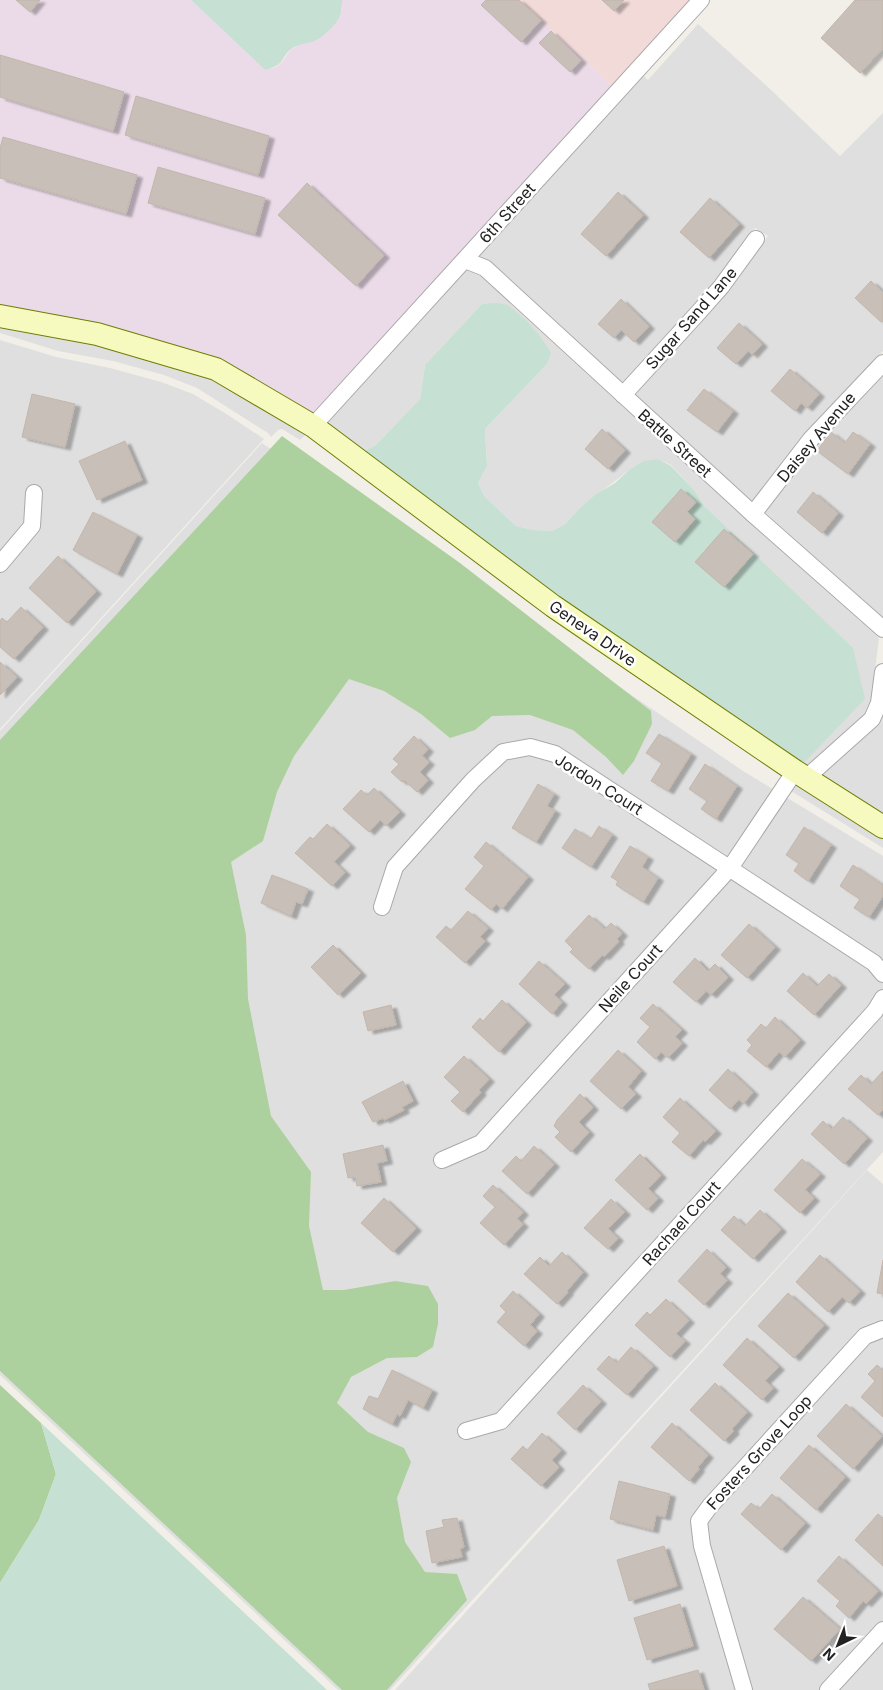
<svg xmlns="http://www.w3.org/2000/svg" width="883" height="1690" font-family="Inter,sans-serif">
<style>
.residential{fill:#e0dfdf}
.commercial{fill:#f2dad9}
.industrial{fill:#ebdbe8}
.forest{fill:#add19e}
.wetland{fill:#c6e0d4}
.building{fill:#c7bfb8;stroke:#c4b6ab;filter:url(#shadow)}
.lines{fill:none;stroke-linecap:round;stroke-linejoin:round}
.street-casing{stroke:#a9a9a9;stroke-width:18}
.secondary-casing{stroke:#707d05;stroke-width:24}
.street{stroke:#fff;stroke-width:16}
.secondary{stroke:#f7fabf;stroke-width:22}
.labels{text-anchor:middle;stroke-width:5;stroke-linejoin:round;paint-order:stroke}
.street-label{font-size:16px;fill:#222;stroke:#fff}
</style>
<defs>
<filter id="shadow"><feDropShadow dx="5.5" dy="3" stdDeviation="1" flood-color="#0004"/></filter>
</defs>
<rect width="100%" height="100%" fill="#f2efe9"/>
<g class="residential">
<path d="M 698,24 L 770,89 L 840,156 L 883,113 L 883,351 L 838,398 L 805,434 L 753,502 L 634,393 L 703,319 L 727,291 L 768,236 L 755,228 L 714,282 L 691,309 L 623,383 L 491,262 L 479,256 L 643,75 L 648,80 Z"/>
<path d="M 466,270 L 480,276 L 742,516 L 879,638 L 871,702 L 865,715 L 806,768 L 802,765 L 704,506 L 695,491 L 671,465 L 658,459 L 629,470 L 579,509 L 565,524 L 554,531 L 533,530 L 516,526 L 485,497 L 478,483 L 487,465 L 485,429 L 547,364 L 540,336 L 528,322 L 482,304 L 425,365 L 420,399 L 376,445 L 362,452 L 325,424 Z"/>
<path d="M 0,325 L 94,342 L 212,377 L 307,433 L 300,440 L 282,429 L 278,430 L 271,437 L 268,433 L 197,388 L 164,375 L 113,361 L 58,351 L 0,333 Z"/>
<path d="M 0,340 L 56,357 L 110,368 L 161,382 L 193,394 L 228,415 L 264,439 L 0,729 Z"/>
<path d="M 883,374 L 883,618 L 765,512 L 817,444 Z"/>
<path d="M 262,443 L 743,771 L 883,856 L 883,1152 L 390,1690 L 338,1690 L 0,1375 L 0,731 Z"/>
<path d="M 883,713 L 883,817 L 820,777 L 865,737 L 879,722 Z"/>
<path d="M 796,782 L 883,837 L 883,848 L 791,791 Z"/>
<path d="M 867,1170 L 883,1184 L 883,1690 L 395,1690 Z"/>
</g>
<path class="commercial" d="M 519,0 L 690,0 L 612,86 Z"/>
<path class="industrial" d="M 0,0 L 191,0 L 265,70 L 276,67 L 282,62 L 290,50 L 303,43 L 318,40 L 342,10 L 342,0 L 519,0 L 612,86 L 312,415 L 220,361 L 0,308 Z"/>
<g class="forest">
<path d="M 282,436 L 460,563 L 651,711 L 652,724 L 634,761 L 623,775 L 606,757 L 573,730 L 530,715 L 492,716 L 475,730 L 450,738 L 421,714 L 384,691 L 349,679 L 294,756 L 277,792 L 263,841 L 231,862 L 246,935 L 248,999 L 271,1116 L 311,1172 L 309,1226 L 323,1290 L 344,1290 L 395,1281 L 428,1286 L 438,1304 L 438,1324 L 433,1347 L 417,1357 L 387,1358 L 351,1377 L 337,1403 L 368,1432 L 404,1448 L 411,1462 L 397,1498 L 405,1542 L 425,1572 L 457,1574 L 467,1600 L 387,1690 L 342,1690 L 0,1371 L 0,740 Z"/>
<path d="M 0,1385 L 41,1423 L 56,1474 L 39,1520 L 0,1583 Z"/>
</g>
<g class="wetland">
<path d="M 191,0 L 342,0 C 342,17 338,22 326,33 C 323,35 320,39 317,40 C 308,44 300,43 291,49 C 279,59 287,64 265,70 Z"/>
<path d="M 497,303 L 508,305 L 528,322 L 540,336 L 551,353 L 547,364 L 485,429 L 487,466 L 478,483 L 485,497 L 516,526 L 533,530 L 553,531 L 565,524 L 579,509 L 595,495 L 615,483 L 629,470 L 644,461 L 658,459 L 671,466 L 695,491 L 704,506 L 853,648 L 865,699 L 802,765 L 558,599 L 362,452 L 376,445 L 420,399 L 425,365 L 482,304 Z"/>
<path d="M 41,1423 L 327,1690 L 0,1690 L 0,1583 L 39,1520 L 56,1474 Z"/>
</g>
<g class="building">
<path d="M 16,0 L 40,0 L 30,12 Z"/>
<path d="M 486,0 L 519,0 L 541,20 L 521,42 L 481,5 Z"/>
<path d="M 602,0 L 624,0 L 614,11 Z"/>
<path d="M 855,0 L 883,0 L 883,48 L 860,73 L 821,38 Z"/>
<path d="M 551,31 L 581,60 L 570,72 L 539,43 Z"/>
<path d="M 0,55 L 124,92 L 113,131 L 0,97 Z"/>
<path d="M 136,96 L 269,136 L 258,175 L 125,135 Z"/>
<path d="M 3,137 L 137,175 L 126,214 L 0,178 L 0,148 Z"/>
<path d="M 158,167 L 265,198 L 255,234 L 148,203 Z"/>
<path d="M 307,183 L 384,255 L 356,286 L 278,215 Z"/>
<path d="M 618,192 L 643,215 L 606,256 L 581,234 Z"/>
<path d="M 710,198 L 739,224 L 709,258 L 680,232 Z"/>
<path d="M 871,281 L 883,292 L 883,321 L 881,322 L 855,298 Z"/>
<path d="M 621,299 L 649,326 L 634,342 L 621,330 L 614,338 L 598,324 Z"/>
<path d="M 739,323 L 762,344 L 752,355 L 748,351 L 736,364 L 717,348 Z"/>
<path d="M 790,369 L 819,394 L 807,408 L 801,403 L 795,411 L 771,391 Z"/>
<path d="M 704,389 L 733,411 L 717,432 L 687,410 Z"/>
<path d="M 32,394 L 75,404 L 65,447 L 22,437 Z"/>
<path d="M 602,429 L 625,450 L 608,469 L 585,449 Z"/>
<path d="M 831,432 L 845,443 L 853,432 L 870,444 L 848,474 L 817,451 Z"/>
<path d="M 125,441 L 142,480 L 97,500 L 79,461 Z"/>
<path d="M 681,489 L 696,502 L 687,512 L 695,519 L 675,542 L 652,522 Z"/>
<path d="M 813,492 L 838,513 L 822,533 L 797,512 Z"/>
<path d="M 93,512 L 137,535 L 117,574 L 73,550 Z"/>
<path d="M 724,529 L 753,554 L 724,587 L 695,562 Z"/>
<path d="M 58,556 L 96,591 L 67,623 L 29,588 Z"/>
<path d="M 21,607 L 43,627 L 14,659 L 0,647 L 0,621 L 2,618 L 7,622 Z"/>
<path d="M 0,662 L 17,677 L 0,695 Z"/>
<path d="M 659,734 L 691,754 L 668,791 L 651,781 L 662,763 L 646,753 Z"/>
<path d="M 414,736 L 428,749 L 422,756 L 429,762 L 420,772 L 428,780 L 417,792 L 404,780 L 402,782 L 391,772 L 399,764 L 393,759 Z"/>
<path d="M 705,764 L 737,786 L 716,819 L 701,809 L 707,801 L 689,789 Z"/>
<path d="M 538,784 L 554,794 L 547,806 L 555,811 L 536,842 L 512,828 Z"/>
<path d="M 374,788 L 400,812 L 386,826 L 380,820 L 369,832 L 343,809 L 361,790 L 367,795 Z"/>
<path d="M 327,824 L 350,845 L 334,862 L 345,872 L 332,886 L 295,853 L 310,837 L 313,839 Z"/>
<path d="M 599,826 L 612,835 L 591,867 L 562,848 L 575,829 L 591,839 Z"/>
<path d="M 804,827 L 831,845 L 808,881 L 794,871 L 799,863 L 786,855 Z"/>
<path d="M 486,842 L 528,877 L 502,909 L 496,904 L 491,910 L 465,889 L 484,866 L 474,857 Z"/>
<path d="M 630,846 L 648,857 L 642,867 L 658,878 L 643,902 L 616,885 L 618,881 L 611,877 Z"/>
<path d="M 853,865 L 883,885 L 883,896 L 869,917 L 854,908 L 860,899 L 840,886 Z"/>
<path d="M 272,875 L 308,889 L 302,904 L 296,902 L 291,916 L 261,903 Z"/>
<path d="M 468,911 L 488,928 L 480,937 L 485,941 L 465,963 L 436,937 L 446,926 L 451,930 Z"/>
<path d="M 589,915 L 605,929 L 611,923 L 622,933 L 617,939 L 619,941 L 604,957 L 602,955 L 589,969 L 570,952 L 573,949 L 565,941 Z"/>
<path d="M 749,924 L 775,947 L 747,978 L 721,955 Z"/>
<path d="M 333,945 L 361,973 L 338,995 L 311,967 Z"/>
<path d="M 695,958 L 708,971 L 715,964 L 728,977 L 711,995 L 706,991 L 696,1002 L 673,982 Z"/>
<path d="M 539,961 L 565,984 L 554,995 L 562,1002 L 552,1014 L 519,984 Z"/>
<path d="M 803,973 L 817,986 L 829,974 L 841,985 L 814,1015 L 787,991 Z"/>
<path d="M 502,1000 L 526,1022 L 499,1052 L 472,1027 L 480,1018 L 483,1021 Z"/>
<path d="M 653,1004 L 682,1030 L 675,1037 L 682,1043 L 668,1058 L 661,1052 L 655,1059 L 637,1042 L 650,1027 L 640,1018 Z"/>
<path d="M 391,1005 L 396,1025 L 368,1031 L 363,1012 Z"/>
<path d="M 775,1017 L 800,1040 L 785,1057 L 779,1052 L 766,1067 L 747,1051 L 752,1045 L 747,1040 L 761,1024 L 766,1028 Z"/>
<path d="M 618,1050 L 641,1071 L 628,1087 L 636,1094 L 621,1109 L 590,1081 Z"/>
<path d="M 464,1056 L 489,1079 L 479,1090 L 481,1092 L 463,1112 L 451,1101 L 460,1092 L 444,1077 Z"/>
<path d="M 728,1069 L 753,1092 L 743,1104 L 739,1099 L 730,1109 L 709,1090 Z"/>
<path d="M 883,1071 L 883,1110 L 878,1115 L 848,1089 L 861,1075 L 871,1084 Z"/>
<path d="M 403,1081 L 413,1101 L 402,1107 L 404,1110 L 384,1120 L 383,1118 L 373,1122 L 362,1102 Z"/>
<path d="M 580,1094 L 593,1107 L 579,1122 L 589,1132 L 571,1152 L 555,1137 L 560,1132 L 554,1126 L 557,1120 Z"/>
<path d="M 680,1098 L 716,1131 L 705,1142 L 703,1140 L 689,1156 L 672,1142 L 680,1133 L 663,1117 Z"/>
<path d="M 843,1117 L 867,1138 L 844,1164 L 811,1134 L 823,1121 L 832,1129 Z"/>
<path d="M 383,1145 L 387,1161 L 377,1163 L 381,1182 L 357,1186 L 355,1177 L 348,1178 L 343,1154 Z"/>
<path d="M 534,1146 L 554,1164 L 527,1194 L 502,1171 L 516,1156 L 521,1161 Z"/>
<path d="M 640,1154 L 661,1175 L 648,1189 L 658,1198 L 647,1210 L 615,1180 Z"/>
<path d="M 802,1159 L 820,1174 L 805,1190 L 814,1198 L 800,1213 L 774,1190 Z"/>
<path d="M 493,1185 L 523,1212 L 517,1219 L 523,1224 L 504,1245 L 480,1223 L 495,1207 L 483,1196 Z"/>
<path d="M 384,1198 L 416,1228 L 393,1252 L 361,1223 Z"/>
<path d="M 611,1199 L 625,1212 L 608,1229 L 618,1238 L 608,1249 L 584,1228 Z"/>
<path d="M 760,1210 L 781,1229 L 753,1259 L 721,1230 L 734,1216 L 745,1226 Z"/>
<path d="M 707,1249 L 726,1267 L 720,1274 L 727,1280 L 704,1305 L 678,1281 Z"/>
<path d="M 562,1252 L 583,1272 L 567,1291 L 568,1292 L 557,1304 L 524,1274 L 540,1257 L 549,1266 Z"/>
<path d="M 820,1255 L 860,1291 L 849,1303 L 842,1297 L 828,1312 L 796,1282 Z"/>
<path d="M 883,1260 L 883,1294 L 877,1293 Z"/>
<path d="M 513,1291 L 539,1314 L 530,1325 L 537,1331 L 524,1346 L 497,1322 L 506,1312 L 500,1306 Z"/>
<path d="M 788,1293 L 824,1325 L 794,1358 L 758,1326 Z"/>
<path d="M 666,1299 L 689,1320 L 676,1334 L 685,1341 L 670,1357 L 635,1325 L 647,1312 L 650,1315 Z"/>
<path d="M 747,1338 L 779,1367 L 765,1381 L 773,1388 L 762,1400 L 723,1365 Z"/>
<path d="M 631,1347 L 653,1366 L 627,1395 L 597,1369 L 609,1356 L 617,1363 Z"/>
<path d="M 877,1365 L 883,1370 L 883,1417 L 861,1397 L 875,1381 L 868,1374 Z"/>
<path d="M 392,1370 L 432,1390 L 423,1408 L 408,1400 L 400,1416 L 397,1414 L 392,1424 L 363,1409 L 369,1396 L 378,1399 Z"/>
<path d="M 715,1383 L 747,1412 L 732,1429 L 734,1431 L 724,1441 L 690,1410 Z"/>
<path d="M 583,1385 L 601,1401 L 575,1430 L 557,1413 Z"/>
<path d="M 846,1404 L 882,1436 L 853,1469 L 817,1436 Z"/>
<path d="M 672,1423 L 708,1455 L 698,1467 L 699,1469 L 689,1481 L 651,1447 Z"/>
<path d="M 542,1433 L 561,1450 L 552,1460 L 559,1467 L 541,1486 L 511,1459 L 523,1446 L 527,1450 Z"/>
<path d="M 809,1445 L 845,1477 L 816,1510 L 780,1478 Z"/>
<path d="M 619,1481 L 670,1494 L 665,1517 L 656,1515 L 653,1530 L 610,1519 Z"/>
<path d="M 772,1494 L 805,1523 L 781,1550 L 741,1514 L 751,1503 L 759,1509 Z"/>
<path d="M 878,1514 L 883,1518 L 883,1566 L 855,1540 Z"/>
<path d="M 457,1518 L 464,1547 L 460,1549 L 462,1557 L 432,1563 L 426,1531 L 444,1527 L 442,1520 Z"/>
<path d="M 664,1546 L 677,1586 L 629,1601 L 617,1560 Z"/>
<path d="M 839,1556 L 878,1591 L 866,1604 L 863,1601 L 849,1618 L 836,1606 L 840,1601 L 817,1581 Z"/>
<path d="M 803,1597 L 840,1629 L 811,1661 L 774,1629 Z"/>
<path d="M 680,1604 L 693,1646 L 647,1660 L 634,1618 Z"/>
<path d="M 698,1670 L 704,1690 L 650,1690 L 648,1684 Z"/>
</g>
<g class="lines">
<defs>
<g id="street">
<path d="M 465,260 L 485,268 L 753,514 L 883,629"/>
<path d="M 623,395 L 697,314 L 721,287 L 756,239"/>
<path d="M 313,426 L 701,0"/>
<path d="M 753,514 L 811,439 L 883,363"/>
<path d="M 0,564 L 32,526 L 34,493"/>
<path d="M 806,778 L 872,719 L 879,703 L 883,672"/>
<path d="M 382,907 L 395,867 L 473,780 L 503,752 L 530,747 L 555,754 L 874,963 L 883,974"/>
<path d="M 442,1160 L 481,1143 L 730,868 L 795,771"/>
<path d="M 466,1431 L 501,1421 L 875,1011 L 883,998"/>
<path d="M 744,1690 L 702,1546 L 699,1521 L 710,1506 L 865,1336 L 883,1329"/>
<path d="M 828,1690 L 883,1630"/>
</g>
<path id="secondary" d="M 0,316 L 97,334 L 216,369 L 313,426 L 553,606 L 795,771 L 883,827"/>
</defs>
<use href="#street" class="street-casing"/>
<use href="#secondary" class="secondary-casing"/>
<use href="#street" class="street"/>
<use href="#secondary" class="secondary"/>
</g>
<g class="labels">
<g class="street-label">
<text transform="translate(507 213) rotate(-48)" y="6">6th Street</text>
<text transform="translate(691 318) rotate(-49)" y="6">Sugar Sand Lane</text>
<text transform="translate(816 437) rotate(-50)" y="6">Daisey Avenue</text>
<text transform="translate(675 443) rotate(42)" y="6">Battle Street</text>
<text transform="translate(593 633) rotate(35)" y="6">Geneva Drive</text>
<text transform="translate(599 784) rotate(32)" y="6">Jordon Court</text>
<text transform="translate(630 978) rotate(-48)" y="6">Neile Court</text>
<text transform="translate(681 1223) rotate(-48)" y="6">Rachael Court</text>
<text transform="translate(759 1452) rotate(-48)" y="6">Fosters Grove Loop</text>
</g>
</g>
<g transform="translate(838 1645) rotate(223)" stroke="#ffffff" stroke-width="4" paint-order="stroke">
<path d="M0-4L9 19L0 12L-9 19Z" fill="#222222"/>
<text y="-8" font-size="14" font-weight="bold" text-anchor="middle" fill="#222222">N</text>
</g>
</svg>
